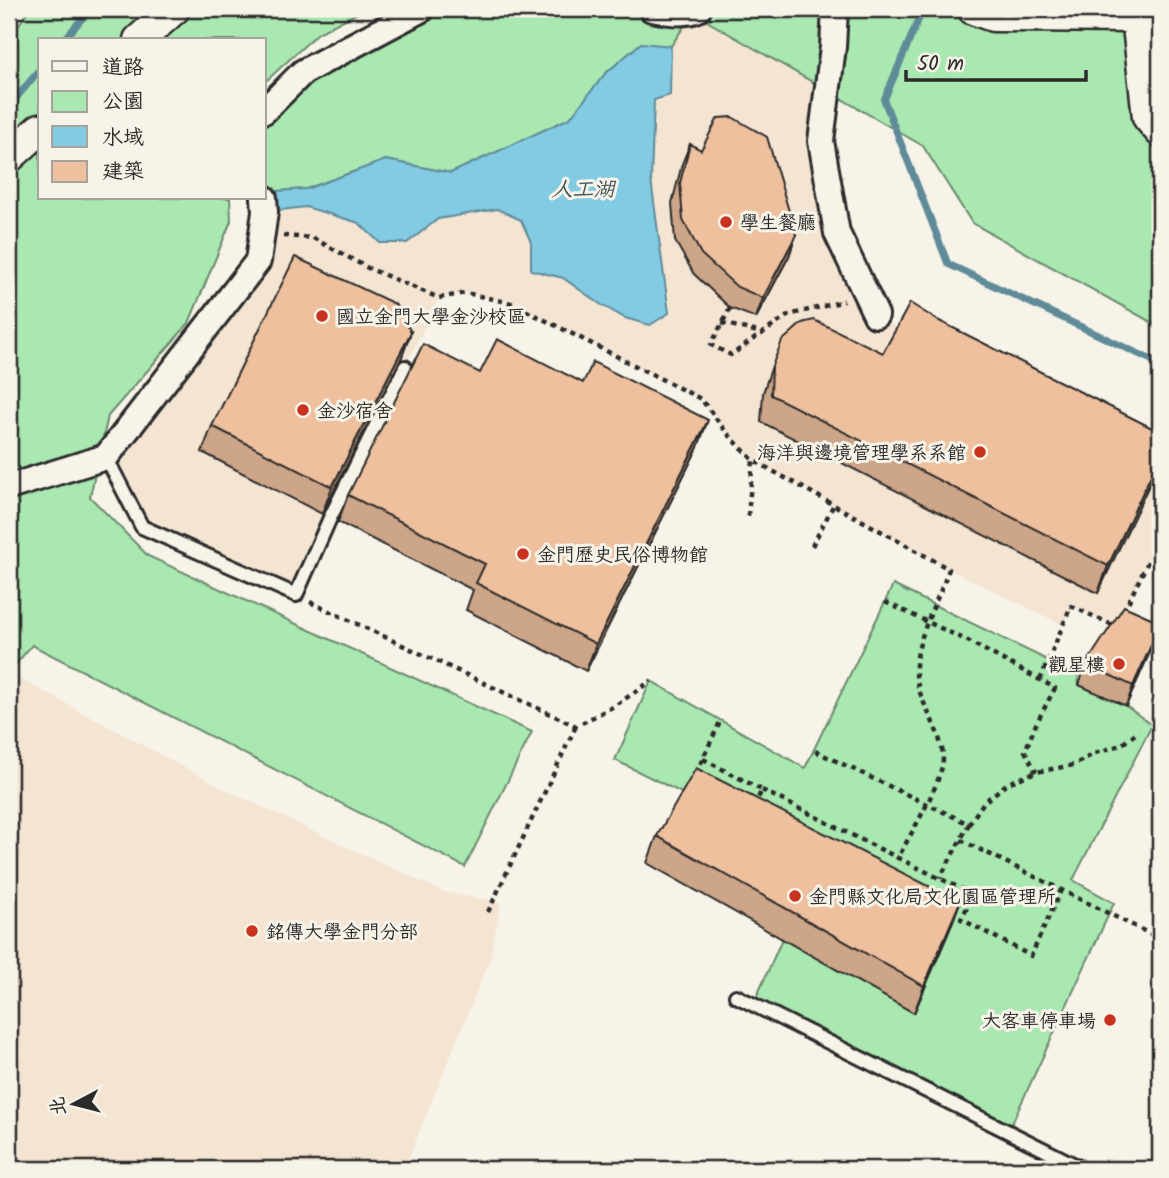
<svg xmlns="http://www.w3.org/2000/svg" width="1169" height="1178" font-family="Kalam,'LXGW WenKai TC',sans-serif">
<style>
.built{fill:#f4e4d2}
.green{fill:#a9e8b0;stroke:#6a8a6e;stroke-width:2}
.water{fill:#82cbe3;stroke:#5f8b99;stroke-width:2}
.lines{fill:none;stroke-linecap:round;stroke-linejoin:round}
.stream{stroke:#5f8b99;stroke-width:7}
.service-casing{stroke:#2b2b2b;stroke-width:18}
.minor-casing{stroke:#2b2b2b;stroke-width:30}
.tertiary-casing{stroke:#2b2b2b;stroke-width:35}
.path{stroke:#2b2b2b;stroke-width:4.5;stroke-dasharray:5 5;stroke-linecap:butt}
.service{stroke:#f7f3e8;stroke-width:12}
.minor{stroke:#f7f3e8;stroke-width:24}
.tertiary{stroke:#f7f3e8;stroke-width:30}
.wall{fill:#cda588;stroke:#2b2b2b;stroke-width:2}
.shaded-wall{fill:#a7866f;stroke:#2b2b2b;stroke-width:2}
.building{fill:#eec09e;stroke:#2b2b2b;stroke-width:2}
.poi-dot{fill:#c8321e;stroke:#f7f3e8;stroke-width:2.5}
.labels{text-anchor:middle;stroke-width:6;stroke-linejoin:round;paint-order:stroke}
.poi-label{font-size:19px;fill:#2b2b2b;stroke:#f7f3e8;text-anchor:start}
.water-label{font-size:21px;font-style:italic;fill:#415359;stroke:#f7f3e8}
</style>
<rect width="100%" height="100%" fill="#f7f3e8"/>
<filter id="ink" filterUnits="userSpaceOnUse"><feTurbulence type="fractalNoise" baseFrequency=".0143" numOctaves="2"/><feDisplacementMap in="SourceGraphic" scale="14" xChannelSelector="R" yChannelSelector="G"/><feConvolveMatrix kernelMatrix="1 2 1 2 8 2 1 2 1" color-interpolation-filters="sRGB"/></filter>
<g filter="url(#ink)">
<g class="built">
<path d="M 835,9 L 821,141 L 876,315 L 928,347 L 1160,464 L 1160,537 L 1116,627 L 1072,606 L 1063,625 L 949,569 L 753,460 L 727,433 L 701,399 L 511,303 L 466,293 L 439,298 L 330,518 L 296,595 L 142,527 L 106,457 L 258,261 L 265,212 L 306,207 L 359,223 L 380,243 L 407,243 L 438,219 L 497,209 L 521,219 L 531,242 L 531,270 L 563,278 L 600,304 L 625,318 L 650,325 L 669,313 L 651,180 L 654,100 L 670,95 L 671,46 L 694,12 Z"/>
<path d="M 9,676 L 20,679 L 230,792 L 443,892 L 501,902 L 490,959 L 404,1169 L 9,1169 Z"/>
</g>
<g class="green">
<path d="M 29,9 L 365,9 L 318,33 L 264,83 L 264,40 L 40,40 L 40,198 L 230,198 L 231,221 L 189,323 L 108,416 L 90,497 L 148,556 L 532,732 L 465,867 L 32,645 L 9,672 L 9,40 Z"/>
<path d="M 422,9 L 1160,9 L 1160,327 L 972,223 L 923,146 L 693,13 L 671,46 L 640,44 L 605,74 L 570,118 L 451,173 L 386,160 L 306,189 L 264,192 L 264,111 Z"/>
<path d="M 893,585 L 1078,675 L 1079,685 L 1126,706 L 1152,725 L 1073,880 L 1114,903 L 1008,1132 L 753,1005 L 782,939 L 914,1013 L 686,795 L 615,760 L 651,681 L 805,768 Z"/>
</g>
<path class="water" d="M 641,43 L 671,46 L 670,95 L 654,100 L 651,180 L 669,313 L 650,325 L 625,318 L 600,304 L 563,278 L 531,270 L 531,242 L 521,220 L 497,209 L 438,219 L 407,243 L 380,243 L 359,223 L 306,207 L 265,212 L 264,192 L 306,189 L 386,160 L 451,173 L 570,118 L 605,74 Z"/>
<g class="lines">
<g class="stream">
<path d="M 923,9 L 884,100 L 948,264 L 1160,364"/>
<path d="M 1148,9 L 1160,19"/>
<path d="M 64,40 L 90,9"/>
<path d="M 9,107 L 40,69"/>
</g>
<defs>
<g id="service">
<path d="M 106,457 L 142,527 L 296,595 L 330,518 L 405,367"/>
<path d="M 736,996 L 1083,1169"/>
</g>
<g id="minor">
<path d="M 652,9 C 666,12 686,15 698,9"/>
<path d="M 835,9 L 833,47 L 821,141 L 837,233 L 876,315"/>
<path d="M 264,111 L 303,72 L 422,9"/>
<path d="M 9,487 L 106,457 L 258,261 L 265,212 L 264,198"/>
</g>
<g id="tertiary">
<path d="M 973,9 L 993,16 L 1137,17"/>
<path d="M 1132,9 L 1137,17 L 1148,117 L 1160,131"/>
<path d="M 139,40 L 174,9"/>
<path d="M 9,157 L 40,129"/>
</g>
</defs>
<use href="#service" class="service-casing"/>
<use href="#minor" class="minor-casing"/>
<use href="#tertiary" class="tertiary-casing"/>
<g class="path">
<path d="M 283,236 L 313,238 L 368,268 L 439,298 L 466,293 L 511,303 L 701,399 L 727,433 L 753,460 L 949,569 C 938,601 919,631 916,665 C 914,691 930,712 938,735 C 940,741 943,750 943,756 C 944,781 910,834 898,858 L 974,895 L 961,919 L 1031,956 L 1061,890"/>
<path d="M 730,308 L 711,345 L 731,355 L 789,315 L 844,301"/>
<path d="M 722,323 L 762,333"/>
<path d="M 748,516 L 753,460"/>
<path d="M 812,546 L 833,506"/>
<path d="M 310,602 L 576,726 L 616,705 L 651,681"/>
<path d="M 885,602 L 966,640 L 1055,688 L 1036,724 L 1025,751 L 1036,772"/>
<path d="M 1124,611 L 1160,537"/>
<path d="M 1040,680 L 1071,606 L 1115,626"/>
<path d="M 815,751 L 969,824 L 940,878"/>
<path d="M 703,759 L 762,790 L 755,804"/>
<path d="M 696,773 L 721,720"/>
<path d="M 762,790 L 898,858"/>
<path d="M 969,824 L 984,802 L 1008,783 L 1036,772 L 1074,765 L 1095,753 L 1121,745 L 1139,731"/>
<path d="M 961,840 L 1160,939"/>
<path d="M 488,912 L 576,726"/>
</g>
<use href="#service" class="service"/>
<use href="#minor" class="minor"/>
<use href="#tertiary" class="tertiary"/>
</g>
<g class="wall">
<path d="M 690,144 L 796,235 L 789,256 L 756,318 L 730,308 L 694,274 L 675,241 L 672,203 L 682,164 Z"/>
<path d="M 937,320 L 1160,432 L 1098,593 L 761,422 L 763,393 L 772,366 L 883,353 Z"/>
<path d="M 411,332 L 401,359 L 322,514 L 202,452 L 212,426 Z"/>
<path d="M 480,373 L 698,447 L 586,671 L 466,610 L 473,590 L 338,522 L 348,495 Z"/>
<path d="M 1160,626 L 1154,643 L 1126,706 L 1079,685 L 1086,664 Z"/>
<path d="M 657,836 L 960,902 L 950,929 L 914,1013 L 647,863 Z"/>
</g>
<g class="shaded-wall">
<path d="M 796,235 L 789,256 L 756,318 L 763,298 Z"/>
<path d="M 411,332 L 401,359 L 322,514 L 332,487 Z"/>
<path d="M 708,420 L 698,447 L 586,671 L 596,644 Z"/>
<path d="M 1160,456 L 1160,462 L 1098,593 L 1108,566 Z"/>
<path d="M 1160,625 L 1154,643 L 1126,706 L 1133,686 Z"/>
<path d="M 960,902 L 950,929 L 914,1013 L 924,986 Z"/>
</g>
<g class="building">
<path d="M 732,117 L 767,137 L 796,235 L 763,298 L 737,287 L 701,254 L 683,220 L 680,183 L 690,144 L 701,150 L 718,118 Z"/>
<path d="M 295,257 L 395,304 L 411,332 L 332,487 L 212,426 Z"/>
<path d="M 910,303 L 937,320 L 1160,432 L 1160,456 L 1108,566 L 771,395 L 772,366 L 782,341 L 802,323 L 814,320 L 883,353 Z"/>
<path d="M 497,339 L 583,383 L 593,362 L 708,420 L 596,644 L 476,583 L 485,564 L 348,495 L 423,344 L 480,373 Z"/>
<path d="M 1124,606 L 1160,622 L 1160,625 L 1133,686 L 1086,664 Z"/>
<path d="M 696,768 L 960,902 L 924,986 L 657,836 Z"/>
</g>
</g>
<g class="poi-dot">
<circle cx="726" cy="222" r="7"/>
<circle cx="322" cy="316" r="7"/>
<circle cx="303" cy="410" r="7"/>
<circle cx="980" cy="452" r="7"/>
<circle cx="523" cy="554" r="7"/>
<circle cx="1119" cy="664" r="7"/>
<circle cx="795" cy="896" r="7"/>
<circle cx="252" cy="931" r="7"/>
<circle cx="1110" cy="1020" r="7"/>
</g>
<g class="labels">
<g class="poi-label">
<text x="740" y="229">學生餐廳</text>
<text x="336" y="323">國立金門大學金沙校區</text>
<text x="317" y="417">金沙宿舍</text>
<text x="966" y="459" text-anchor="end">海洋與邊境管理學系系館</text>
<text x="537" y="561">金門歷史民俗博物館</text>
<text x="1105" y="671" text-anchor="end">觀星樓</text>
<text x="809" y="903">金門縣文化局文化園區管理所</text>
<text x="266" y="938">銘傳大學金門分部</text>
<text x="1096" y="1027" text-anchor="end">大客車停車場</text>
</g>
<g class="water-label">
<text x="583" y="196">人工湖</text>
</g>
</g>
<rect width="1169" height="1178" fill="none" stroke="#f7f3e8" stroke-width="35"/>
<rect x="18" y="18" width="1134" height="1143" fill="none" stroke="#2b2b2b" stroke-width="2.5" filter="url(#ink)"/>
<rect x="38" y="38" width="228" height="161" fill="#f7f3e8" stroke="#a5a39c" stroke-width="2"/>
<rect x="52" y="61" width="35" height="10" fill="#f7f3e8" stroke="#a5a39c" stroke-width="2"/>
<text x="102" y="74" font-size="21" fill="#2b2b2b">道路</text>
<rect x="52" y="91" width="35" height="21" fill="#a9e8b0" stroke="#a5a39c" stroke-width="2"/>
<text x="102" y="108" font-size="21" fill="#2b2b2b">公園</text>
<rect x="52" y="126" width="35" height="21" fill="#82cbe3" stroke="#a5a39c" stroke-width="2"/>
<text x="102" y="144" font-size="21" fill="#2b2b2b">水域</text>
<rect x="52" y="161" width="35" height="21" fill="#eec09e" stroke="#a5a39c" stroke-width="2"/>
<text x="102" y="178" font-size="21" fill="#2b2b2b">建築</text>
<g transform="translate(74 1104) rotate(263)" stroke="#f7f3e8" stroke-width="5" paint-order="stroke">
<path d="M0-5L12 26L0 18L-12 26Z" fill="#2b2b2b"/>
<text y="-10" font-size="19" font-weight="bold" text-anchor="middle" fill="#2b2b2b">北</text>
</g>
<path d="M906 70v10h180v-10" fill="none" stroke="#2b2b2b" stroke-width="3.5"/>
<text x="917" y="70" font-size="21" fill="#2b2b2b" stroke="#f7f3e8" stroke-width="5" paint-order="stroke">50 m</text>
</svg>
